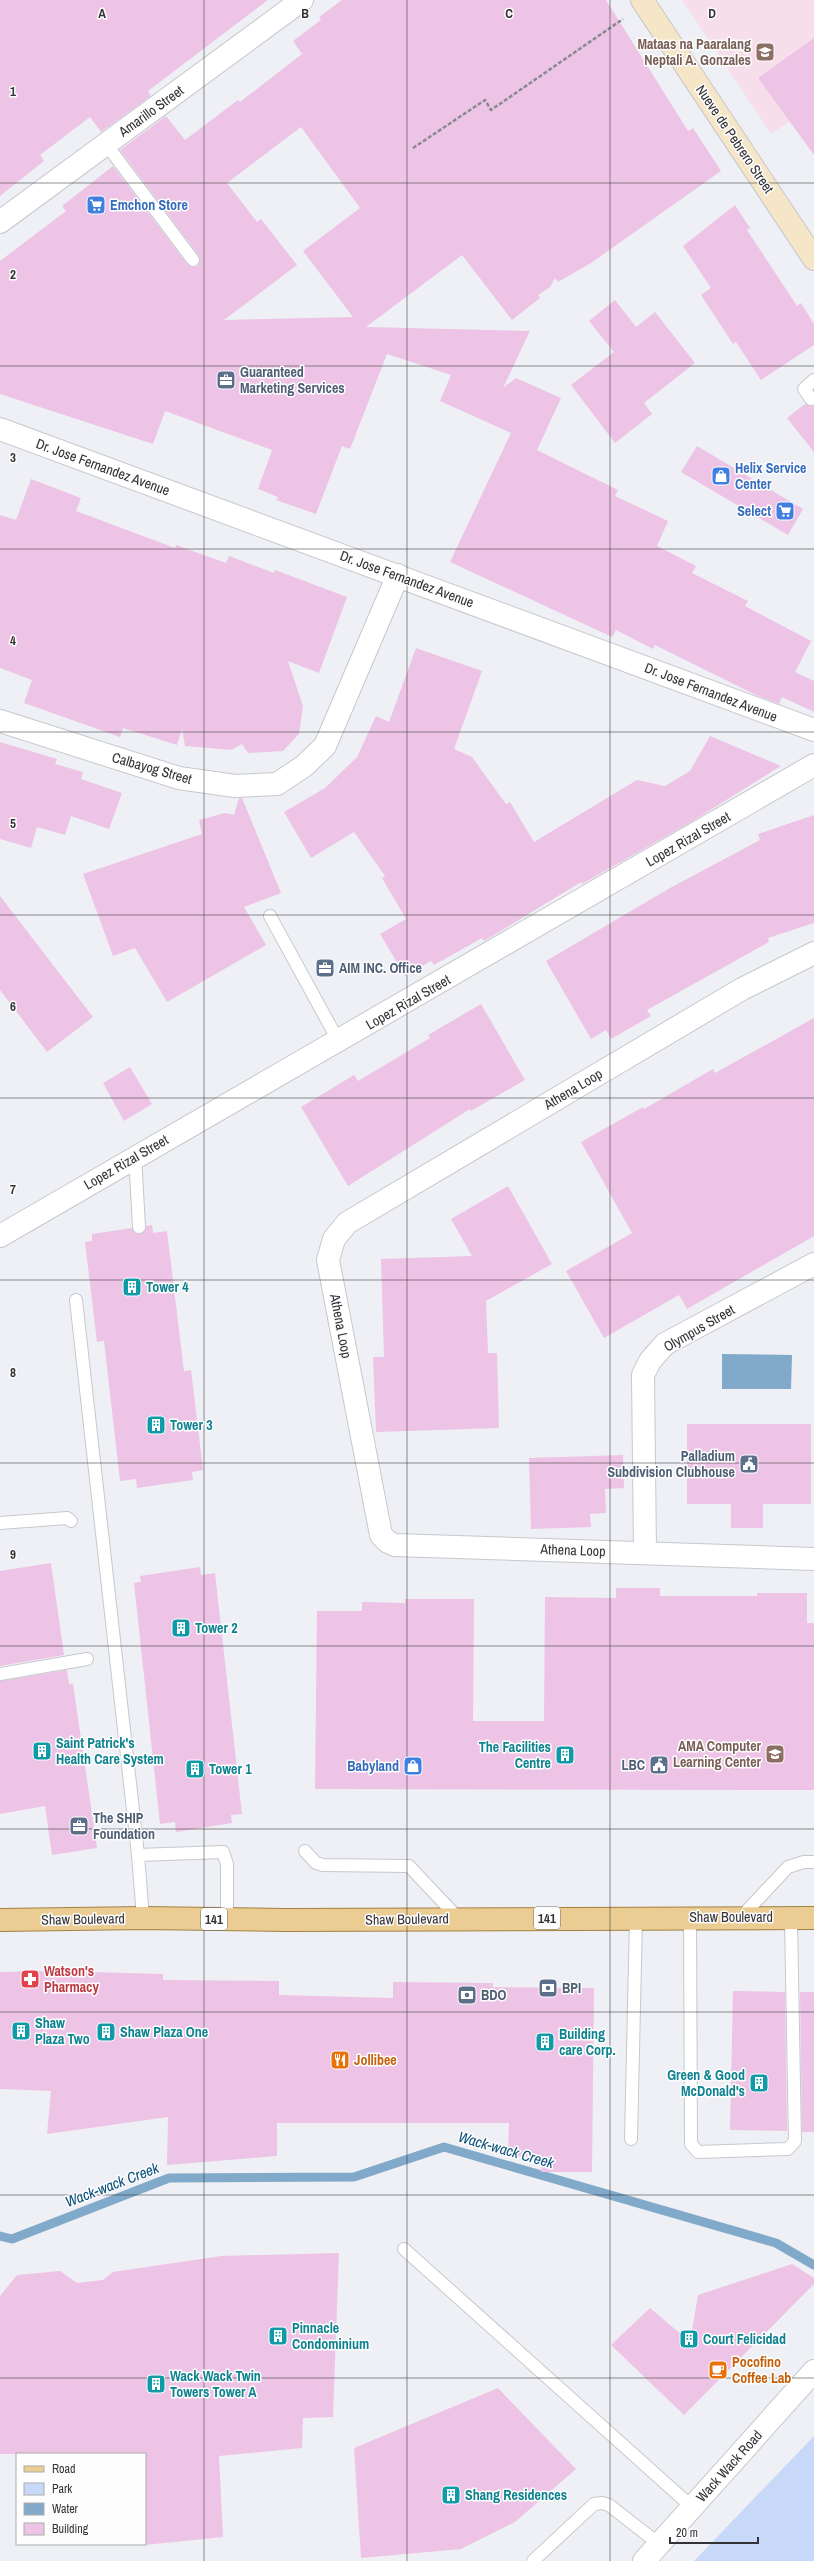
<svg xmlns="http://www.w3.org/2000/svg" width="814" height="2561" font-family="'Archivo Narrow',sans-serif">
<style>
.education{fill:#f6dfeb}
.green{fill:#c8d8f9}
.water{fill:#81a9c9}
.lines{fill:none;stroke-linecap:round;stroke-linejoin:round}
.stream{stroke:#81a9c9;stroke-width:9}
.building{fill:#edc4e5;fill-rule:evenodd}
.service-casing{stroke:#c6c8cc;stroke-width:14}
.minor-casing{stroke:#c6c8cc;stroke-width:24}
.tertiary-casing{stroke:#c6c8cc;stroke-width:24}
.secondary-casing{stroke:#c6c8cc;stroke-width:24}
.primary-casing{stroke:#a28042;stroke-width:24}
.path{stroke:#898a8e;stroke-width:2.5;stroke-dasharray:4 2;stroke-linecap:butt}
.service{stroke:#fff;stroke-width:12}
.minor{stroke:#fff;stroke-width:22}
.tertiary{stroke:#fff;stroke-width:22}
.secondary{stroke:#f5e6c8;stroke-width:22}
.primary{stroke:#ebcc92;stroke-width:22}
.grid{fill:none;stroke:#333335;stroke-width:1;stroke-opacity:0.55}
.labels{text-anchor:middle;stroke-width:3;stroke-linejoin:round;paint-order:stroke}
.shield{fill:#fdfdfe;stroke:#707071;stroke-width:1}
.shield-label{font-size:13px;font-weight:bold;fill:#333335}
.education-label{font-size:14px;font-weight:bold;fill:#785e54;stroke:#fdfdfe;text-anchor:end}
.street-label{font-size:14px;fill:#333335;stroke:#fdfdfe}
.shop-label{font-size:14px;font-weight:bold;fill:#366cbe;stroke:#fdfdfe;text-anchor:start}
.service-label{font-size:14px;font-weight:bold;fill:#4e5e75;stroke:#fdfdfe;text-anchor:start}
.culture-label{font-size:14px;font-weight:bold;fill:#0d838f;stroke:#fdfdfe;text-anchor:start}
.health-label{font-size:14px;font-weight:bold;fill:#be3a42;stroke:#fdfdfe;text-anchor:start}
.food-label{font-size:14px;font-weight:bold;fill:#c56008;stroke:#fdfdfe;text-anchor:start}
.water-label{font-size:15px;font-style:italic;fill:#0c517b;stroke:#fdfdfe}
.grid-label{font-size:13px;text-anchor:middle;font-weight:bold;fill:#333335;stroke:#fdfdfe;stroke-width:3;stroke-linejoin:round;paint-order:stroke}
</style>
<rect width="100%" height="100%" fill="#eef0f5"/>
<path class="education" d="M 682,0 L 814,0 L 814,105 L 771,134 Z"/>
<path class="green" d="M 814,2436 L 814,2561 L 694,2561 Z"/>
<path class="water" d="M 722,1354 L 792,1355 L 791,1389 L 722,1389 Z"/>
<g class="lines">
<path class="stream" d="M 0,2236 L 12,2239 L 169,2178 L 354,2177 L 444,2147 L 776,2243 L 814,2265"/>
</g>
<g class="building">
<path d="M 0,0 L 268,0 L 148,91 L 151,96 L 101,132 L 90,117 L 40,155 L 44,161 L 0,196 Z"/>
<path d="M 342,0 L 606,0 L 688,131 L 693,128 L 721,171 L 591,263 L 558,282 L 555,278 L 550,287 L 538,295 L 540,298 L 512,320 L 462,255 L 366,327 L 530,331 L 503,388 L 516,378 L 561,398 L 537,450 L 618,490 L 615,496 L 668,521 L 657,546 L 696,566 L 692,573 L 748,601 L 745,606 L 811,641 L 795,672 L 814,681 L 814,712 L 782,697 L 779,704 L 758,696 L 655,645 L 653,649 L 616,630 L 612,637 L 450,562 L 511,433 L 440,401 L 451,375 L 387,354 L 350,449 L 342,446 L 316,514 L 276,500 L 278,497 L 258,489 L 272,450 L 165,411 L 153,444 L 0,394 L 0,261 L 66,211 L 62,206 L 113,166 L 187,264 L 194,267 L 198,266 L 200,259 L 199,256 L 120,150 L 166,116 L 185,140 L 238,100 L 240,102 L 302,54 L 293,41 L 321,20 L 319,17 ZM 301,127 L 360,208 L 303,251 L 353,317 L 224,320 L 297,265 L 261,219 L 257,222 L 227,183 Z"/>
<path d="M 814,38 L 814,155 L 758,78 Z"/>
<path d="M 735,205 L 750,228 L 747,230 L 797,306 L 801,303 L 814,324 L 814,345 L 761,380 L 736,342 L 733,344 L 701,295 L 711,288 L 683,246 Z"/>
<path d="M 615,300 L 636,327 L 655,312 L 695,363 L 644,403 L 652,414 L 615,443 L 571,385 L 614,352 L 589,321 Z"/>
<path d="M 805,404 L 814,406 L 814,452 L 787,418 Z"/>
<path d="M 697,446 L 803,509 L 788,535 L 681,472 Z"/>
<path d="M 31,479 L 81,498 L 76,511 L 175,548 L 176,545 L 226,563 L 229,556 L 274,573 L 275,570 L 347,597 L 319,673 L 288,661 L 303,706 L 299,734 L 283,751 L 248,753 L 242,744 L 231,750 L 185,746 L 182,729 L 177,745 L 123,728 L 120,737 L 24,703 L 32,680 L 0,668 L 0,515 L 16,520 Z"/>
<path d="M 416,648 L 482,671 L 454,749 L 472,757 L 506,804 L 510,802 L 534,842 L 637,780 L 665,786 L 690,771 L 710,736 L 781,766 L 691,822 L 582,884 L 581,882 L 484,941 L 482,938 L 434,965 L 431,961 L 405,976 L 380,934 L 406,919 L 382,878 L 385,876 L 354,832 L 311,858 L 284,812 L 325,788 L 357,757 L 376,716 L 389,722 Z"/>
<path d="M 0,742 L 57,759 L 55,764 L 83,772 L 81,779 L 122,793 L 109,829 L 71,816 L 65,835 L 37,827 L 31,848 L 0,839 Z"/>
<path d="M 239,798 L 242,798 L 281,893 L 244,907 L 266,945 L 167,1002 L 135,948 L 113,956 L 83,874 L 202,834 L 199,820 L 225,813 L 234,815 Z"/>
<path d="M 814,815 L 814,923 L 768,938 L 769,942 L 647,1010 L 651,1016 L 611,1039 L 606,1030 L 591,1039 L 546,961 L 670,888 L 760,840 L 758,834 Z"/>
<path d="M 0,896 L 93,1017 L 47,1052 L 0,990 Z"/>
<path d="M 481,1004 L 525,1080 L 471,1111 L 470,1109 L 348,1186 L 301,1107 L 354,1075 L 358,1081 L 430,1038 L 428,1035 Z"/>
<path d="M 814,1018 L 814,1236 L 687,1309 L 679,1295 L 604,1338 L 566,1271 L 632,1233 L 581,1142 L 643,1107 L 644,1109 L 713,1069 L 715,1073 Z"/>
<path d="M 130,1067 L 152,1104 L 124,1121 L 103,1083 Z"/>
<path d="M 508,1186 L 552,1264 L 486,1301 L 488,1353 L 497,1353 L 499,1428 L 376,1432 L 373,1357 L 384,1357 L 381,1259 L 472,1256 L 451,1219 Z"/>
<path d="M 152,1225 L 153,1233 L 167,1231 L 184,1371 L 191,1370 L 203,1470 L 192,1472 L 193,1480 L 137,1488 L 136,1479 L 120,1481 L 104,1341 L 97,1342 L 85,1242 L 92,1241 L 92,1234 L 132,1228 L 135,1233 L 140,1234 L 145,1231 L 146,1226 Z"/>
<path d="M 687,1424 L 811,1424 L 811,1504 L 763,1504 L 763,1528 L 731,1528 L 731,1504 L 687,1504 Z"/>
<path d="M 623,1455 L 624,1488 L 605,1489 L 606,1513 L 590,1514 L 591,1527 L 531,1529 L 529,1458 Z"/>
<path d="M 51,1563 L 64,1655 L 0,1666 L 0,1571 Z"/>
<path d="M 200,1567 L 201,1575 L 215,1573 L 242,1814 L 231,1815 L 232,1823 L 176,1832 L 175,1822 L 160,1824 L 134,1583 L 141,1582 L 140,1576 Z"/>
<path d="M 616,1588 L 660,1588 L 660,1596 L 757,1596 L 757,1593 L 807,1593 L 807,1623 L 814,1623 L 814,1790 L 315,1789 L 317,1611 L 362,1611 L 362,1602 L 405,1603 L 405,1599 L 474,1599 L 473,1721 L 544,1721 L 545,1597 L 616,1598 Z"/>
<path d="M 67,1670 L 69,1684 L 73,1684 L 97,1848 L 52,1855 L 45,1806 L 0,1814 L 0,1681 Z"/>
<path d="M 55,1971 L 163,1974 L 163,1980 L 279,1981 L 279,1995 L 393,1998 L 393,1982 L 493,1983 L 493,1987 L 594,1988 L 592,2172 L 541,2172 L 542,2157 L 508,2156 L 509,2123 L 277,2123 L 277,2156 L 167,2165 L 168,2117 L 47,2134 L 51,2091 L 0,2089 L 0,1972 Z"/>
<path d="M 733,1991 L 785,1992 L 787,2131 L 730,2130 Z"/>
<path d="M 800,1992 L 814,1992 L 814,2132 L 802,2132 Z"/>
<path d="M 339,2253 L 333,2417 L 303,2418 L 302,2448 L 219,2456 L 223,2537 L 145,2545 L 145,2454 L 0,2454 L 0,2296 L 17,2275 L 60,2271 L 77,2283 L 103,2280 L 113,2272 L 221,2256 Z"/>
<path d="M 792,2264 L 814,2278 L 814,2284 L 684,2415 L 611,2345 L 650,2308 L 690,2342 L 698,2295 Z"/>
<path d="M 498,2388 L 576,2469 L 515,2522 L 461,2549 L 361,2558 L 354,2448 Z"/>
</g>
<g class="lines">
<defs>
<g id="service">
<path d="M 106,144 L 193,260"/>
<path d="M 811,399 L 804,389 L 814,380"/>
<path d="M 270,916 L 339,1042"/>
<path d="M 135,1156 L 139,1227"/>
<path d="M 76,1300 L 138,1855 L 143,1918"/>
<path d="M 0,1523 L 67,1518 L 71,1521"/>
<path d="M 0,1674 L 87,1659"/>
<path d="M 305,1851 L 316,1863 L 323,1865 L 409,1866 L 458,1918"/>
<path d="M 138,1855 L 223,1852 L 227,1864 L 227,1919"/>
<path d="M 690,1917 L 691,2144 L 698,2152 L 788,2149 L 795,2141 L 791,1918"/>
<path d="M 741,1917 L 788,1867 L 804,1862 L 814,1862"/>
<path d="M 631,2139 L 636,1918"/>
<path d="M 404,2249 L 692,2507"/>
<path d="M 533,2561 L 594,2504 L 602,2503 L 609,2505 L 659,2544"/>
</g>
<g id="minor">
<path d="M 0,429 L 814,730"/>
<path d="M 0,721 L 179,778 L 235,786 L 277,784 L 304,766 L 325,746 L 398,575"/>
<path d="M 814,953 L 742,989 L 347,1223 L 334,1239 L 328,1260 L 381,1535 L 388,1542 L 395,1545 L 814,1559"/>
<path d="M 0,1236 L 814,765"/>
<path d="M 645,1552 L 643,1375 L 650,1361 L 665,1344 L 814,1264"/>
<path d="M 644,2561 L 814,2371"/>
</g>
<path id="tertiary" d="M 0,222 L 302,0"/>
<path id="secondary" d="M 642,0 L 814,259"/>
<path id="primary" d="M 0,1920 L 143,1918 L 285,1920 L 814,1918"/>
</defs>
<use href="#service" class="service-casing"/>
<use href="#minor" class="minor-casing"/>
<use href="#tertiary" class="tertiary-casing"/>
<use href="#secondary" class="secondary-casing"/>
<use href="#primary" class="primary-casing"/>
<path class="path" d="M 413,148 L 485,100 L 491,110 L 623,19"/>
<use href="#service" class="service"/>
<use href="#minor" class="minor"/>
<use href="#tertiary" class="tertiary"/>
<use href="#secondary" class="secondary"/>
<use href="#primary" class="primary"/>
</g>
<path class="grid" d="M 204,0 L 204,2561M 407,0 L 407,2561M 610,0 L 610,2561M 0,183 L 814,183M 0,366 L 814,366M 0,549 L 814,549M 0,732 L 814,732M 0,915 L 814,915M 0,1098 L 814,1098M 0,1280 L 814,1280M 0,1463 L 814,1463M 0,1646 L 814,1646M 0,1829 L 814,1829M 0,2012 L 814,2012M 0,2195 L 814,2195M 0,2378 L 814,2378"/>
<defs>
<symbol id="school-square" viewBox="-11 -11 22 22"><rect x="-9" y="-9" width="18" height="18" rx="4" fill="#8d6e63" stroke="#fdfdfe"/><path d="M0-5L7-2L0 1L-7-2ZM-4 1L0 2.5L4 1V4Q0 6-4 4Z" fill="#fff"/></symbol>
<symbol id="supermarket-square" viewBox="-11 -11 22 22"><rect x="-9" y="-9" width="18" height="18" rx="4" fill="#3f7fe0" stroke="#fdfdfe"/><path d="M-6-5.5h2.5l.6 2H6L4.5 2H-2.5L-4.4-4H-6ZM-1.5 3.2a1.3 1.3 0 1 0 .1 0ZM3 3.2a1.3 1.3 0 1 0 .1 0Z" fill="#fff"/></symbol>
<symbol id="office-square" viewBox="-11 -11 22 22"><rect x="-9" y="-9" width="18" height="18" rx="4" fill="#5c6f8a" stroke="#fdfdfe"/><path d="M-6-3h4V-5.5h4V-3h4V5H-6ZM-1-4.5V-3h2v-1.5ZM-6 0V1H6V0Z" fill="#fff"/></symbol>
<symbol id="shop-square" viewBox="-11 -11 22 22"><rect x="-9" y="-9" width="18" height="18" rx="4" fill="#3f7fe0" stroke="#fdfdfe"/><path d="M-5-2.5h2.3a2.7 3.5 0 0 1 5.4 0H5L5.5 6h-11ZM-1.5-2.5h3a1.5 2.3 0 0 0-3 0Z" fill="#fff"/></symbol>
<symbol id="building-square" viewBox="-11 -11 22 22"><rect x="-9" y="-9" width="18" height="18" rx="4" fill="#0f9aa8" stroke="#fdfdfe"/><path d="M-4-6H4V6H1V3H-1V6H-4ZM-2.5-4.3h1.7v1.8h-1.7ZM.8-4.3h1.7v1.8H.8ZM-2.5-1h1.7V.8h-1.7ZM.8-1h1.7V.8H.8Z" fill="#fff"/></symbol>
<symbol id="civic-square" viewBox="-11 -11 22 22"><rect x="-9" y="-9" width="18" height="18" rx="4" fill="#5c6f8a" stroke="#fdfdfe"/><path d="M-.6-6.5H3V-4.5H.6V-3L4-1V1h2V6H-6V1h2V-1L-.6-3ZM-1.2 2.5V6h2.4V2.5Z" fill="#fff"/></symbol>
<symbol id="university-square" viewBox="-11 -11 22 22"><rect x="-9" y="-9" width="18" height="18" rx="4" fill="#8d6e63" stroke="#fdfdfe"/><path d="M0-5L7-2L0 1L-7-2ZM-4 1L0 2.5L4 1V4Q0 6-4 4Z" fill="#fff"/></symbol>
<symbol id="pharmacy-square" viewBox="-11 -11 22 22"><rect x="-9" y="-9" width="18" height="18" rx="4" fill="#e0444e" stroke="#fdfdfe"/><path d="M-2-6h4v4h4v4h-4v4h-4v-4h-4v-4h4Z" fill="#fff"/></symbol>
<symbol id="bank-square" viewBox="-11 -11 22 22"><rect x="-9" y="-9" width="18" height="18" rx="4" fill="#5c6f8a" stroke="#fdfdfe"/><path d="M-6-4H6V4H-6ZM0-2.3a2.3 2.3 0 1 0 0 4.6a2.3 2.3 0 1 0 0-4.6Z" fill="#fff"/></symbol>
<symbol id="restaurant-square" viewBox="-11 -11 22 22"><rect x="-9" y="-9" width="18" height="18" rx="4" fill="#e8710a" stroke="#fdfdfe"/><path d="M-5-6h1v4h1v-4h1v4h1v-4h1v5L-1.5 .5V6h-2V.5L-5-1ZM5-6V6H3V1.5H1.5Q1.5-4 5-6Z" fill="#fff"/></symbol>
<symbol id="cafe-square" viewBox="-11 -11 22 22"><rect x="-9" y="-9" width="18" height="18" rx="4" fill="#e8710a" stroke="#fdfdfe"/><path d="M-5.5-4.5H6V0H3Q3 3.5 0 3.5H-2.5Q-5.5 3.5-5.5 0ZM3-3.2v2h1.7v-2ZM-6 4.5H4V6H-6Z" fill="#fff"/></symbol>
</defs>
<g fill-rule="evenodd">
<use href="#school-square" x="754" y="41" width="22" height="22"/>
<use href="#supermarket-square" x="85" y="194" width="22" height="22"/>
<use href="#office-square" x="215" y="369" width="22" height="22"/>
<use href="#shop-square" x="710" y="465" width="22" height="22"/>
<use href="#supermarket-square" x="774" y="500" width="22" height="22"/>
<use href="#office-square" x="314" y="957" width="22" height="22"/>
<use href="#building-square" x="121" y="1276" width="22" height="22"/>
<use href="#building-square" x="145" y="1414" width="22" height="22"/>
<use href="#civic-square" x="738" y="1453" width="22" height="22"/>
<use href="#building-square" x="170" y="1617" width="22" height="22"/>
<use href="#building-square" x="31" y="1740" width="22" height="22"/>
<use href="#university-square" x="764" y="1743" width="22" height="22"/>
<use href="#building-square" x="554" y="1744" width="22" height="22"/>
<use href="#civic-square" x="648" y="1754" width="22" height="22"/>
<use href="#shop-square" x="402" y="1755" width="22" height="22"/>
<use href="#building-square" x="184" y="1758" width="22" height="22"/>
<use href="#office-square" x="68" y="1815" width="22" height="22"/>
<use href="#pharmacy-square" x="19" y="1968" width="22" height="22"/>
<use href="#bank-square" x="537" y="1977" width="22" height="22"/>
<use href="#bank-square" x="456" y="1984" width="22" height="22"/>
<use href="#building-square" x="10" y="2020" width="22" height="22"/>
<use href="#building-square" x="95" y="2021" width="22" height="22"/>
<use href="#building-square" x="534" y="2031" width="22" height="22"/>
<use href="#restaurant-square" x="329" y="2049" width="22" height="22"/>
<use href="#building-square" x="748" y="2072" width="22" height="22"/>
<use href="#building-square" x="267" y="2325" width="22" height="22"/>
<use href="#building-square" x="678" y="2328" width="22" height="22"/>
<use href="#cafe-square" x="707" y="2359" width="22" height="22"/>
<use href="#building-square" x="145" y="2373" width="22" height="22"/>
<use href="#building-square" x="440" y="2484" width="22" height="22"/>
</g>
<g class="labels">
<g class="shield">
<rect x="534" y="1907" width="26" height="22" rx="3"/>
<rect x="201" y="1908" width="26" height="22" rx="3"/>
</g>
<g class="shield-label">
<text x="547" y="1923">141</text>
<text x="214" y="1924">141</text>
</g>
<g class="education-label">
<text x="751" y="49">Mataas na Paaralang<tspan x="751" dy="16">Neptali A. Gonzales</tspan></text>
<text x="761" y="1751">AMA Computer<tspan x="761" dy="16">Learning Center</tspan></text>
</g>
<g class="street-label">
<text transform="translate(151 111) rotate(-36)" y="5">Amarillo Street</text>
<text transform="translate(735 139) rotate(56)" y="5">Nueve de Pebrero Street</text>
<text transform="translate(103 467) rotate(20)" y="5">Dr. Jose Fernandez Avenue</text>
<text transform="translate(407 579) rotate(20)" y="5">Dr. Jose Fernandez Avenue</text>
<text transform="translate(711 692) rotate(21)" y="5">Dr. Jose Fernandez Avenue</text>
<text transform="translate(152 768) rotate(16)" y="5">Calbayog Street</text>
<text transform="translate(688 839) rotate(-30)" y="5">Lopez Rizal Street</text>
<text transform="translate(408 1002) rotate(-30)" y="5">Lopez Rizal Street</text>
<text transform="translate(573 1089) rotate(-31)" y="5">Athena Loop</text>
<text transform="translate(126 1162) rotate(-30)" y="5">Lopez Rizal Street</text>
<text transform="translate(341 1326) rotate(79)" y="5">Athena Loop</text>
<text transform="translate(699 1328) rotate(-30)" y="5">Olympus Street</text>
<text transform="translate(573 1550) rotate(2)" y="5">Athena Loop</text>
<text x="731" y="1922">Shaw Boulevard</text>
<text transform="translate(83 1919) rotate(-1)" y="5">Shaw Boulevard</text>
<text transform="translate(407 1919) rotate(-1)" y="5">Shaw Boulevard</text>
<text transform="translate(729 2466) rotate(-48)" y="5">Wack Wack Road</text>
</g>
<g class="shop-label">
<text x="110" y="210">Emchon Store</text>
<text x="735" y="473">Helix Service<tspan x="735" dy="16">Center</tspan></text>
<text x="771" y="516" text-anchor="end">Select</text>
<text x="399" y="1771" text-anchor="end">Babyland</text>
</g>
<g class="service-label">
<text x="240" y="377">Guaranteed<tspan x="240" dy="16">Marketing Services</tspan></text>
<text x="339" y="973">AIM INC. Office</text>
<text x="735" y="1461" text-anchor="end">Palladium<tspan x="735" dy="16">Subdivision Clubhouse</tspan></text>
<text x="645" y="1770" text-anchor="end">LBC</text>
<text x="93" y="1823">The SHIP<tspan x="93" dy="16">Foundation</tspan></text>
<text x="562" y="1993">BPI</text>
<text x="481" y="2000">BDO</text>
</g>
<g class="culture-label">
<text x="146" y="1292">Tower 4</text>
<text x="170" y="1430">Tower 3</text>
<text x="195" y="1633">Tower 2</text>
<text x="56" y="1748">Saint Patrick's<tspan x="56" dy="16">Health Care System</tspan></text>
<text x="551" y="1752" text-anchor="end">The Facilities<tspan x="551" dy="16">Centre</tspan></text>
<text x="209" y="1774">Tower 1</text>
<text x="35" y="2028">Shaw<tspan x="35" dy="16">Plaza Two</tspan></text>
<text x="120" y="2037">Shaw Plaza One</text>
<text x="559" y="2039">Building<tspan x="559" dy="16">care Corp.</tspan></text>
<text x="745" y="2080" text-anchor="end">Green &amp; Good<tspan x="745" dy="16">McDonald's</tspan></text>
<text x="292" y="2333">Pinnacle<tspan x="292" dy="16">Condominium</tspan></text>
<text x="703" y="2344">Court Felicidad</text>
<text x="170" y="2381">Wack Wack Twin<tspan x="170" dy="16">Towers Tower A</tspan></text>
<text x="465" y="2500">Shang Residences</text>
</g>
<g class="health-label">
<text x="44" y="1976">Watson's<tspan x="44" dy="16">Pharmacy</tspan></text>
</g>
<g class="food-label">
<text x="354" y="2065">Jollibee</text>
<text x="732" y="2367">Pocofino<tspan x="732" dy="16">Coffee Lab</tspan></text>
</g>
<g class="water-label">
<text transform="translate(506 2150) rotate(16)" y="5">Wack-wack Creek</text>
<text transform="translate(112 2185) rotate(-21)" y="5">Wack-wack Creek</text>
</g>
</g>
<g class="grid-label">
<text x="102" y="18">A</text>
<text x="305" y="18">B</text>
<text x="509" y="18">C</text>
<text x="712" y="18">D</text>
<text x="13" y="96">1</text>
<text x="13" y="279">2</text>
<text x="13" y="462">3</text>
<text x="13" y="645">4</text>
<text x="13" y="828">5</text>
<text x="13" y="1011">6</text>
<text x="13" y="1194">7</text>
<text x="13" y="1377">8</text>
<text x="13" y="1559">9</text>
</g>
<rect x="16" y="2453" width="130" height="92" fill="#fdfdfe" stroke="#acacae"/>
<rect x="24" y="2466" width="20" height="6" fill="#ebcc92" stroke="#acacae"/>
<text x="52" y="2473" font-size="12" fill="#333335">Road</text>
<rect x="24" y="2483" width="20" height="12" fill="#c8d8f9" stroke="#acacae"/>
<text x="52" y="2493" font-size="12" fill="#333335">Park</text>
<rect x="24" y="2503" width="20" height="12" fill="#81a9c9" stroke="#acacae"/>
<text x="52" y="2513" font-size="12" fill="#333335">Water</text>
<rect x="24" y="2523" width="20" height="12" fill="#edc4e5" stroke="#acacae"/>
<text x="52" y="2533" font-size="12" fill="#333335">Building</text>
<path d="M670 2537v6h88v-6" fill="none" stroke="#333335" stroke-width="2"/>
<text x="676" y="2537" font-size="12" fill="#333335" stroke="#fdfdfe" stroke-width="3" paint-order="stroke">20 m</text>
</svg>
